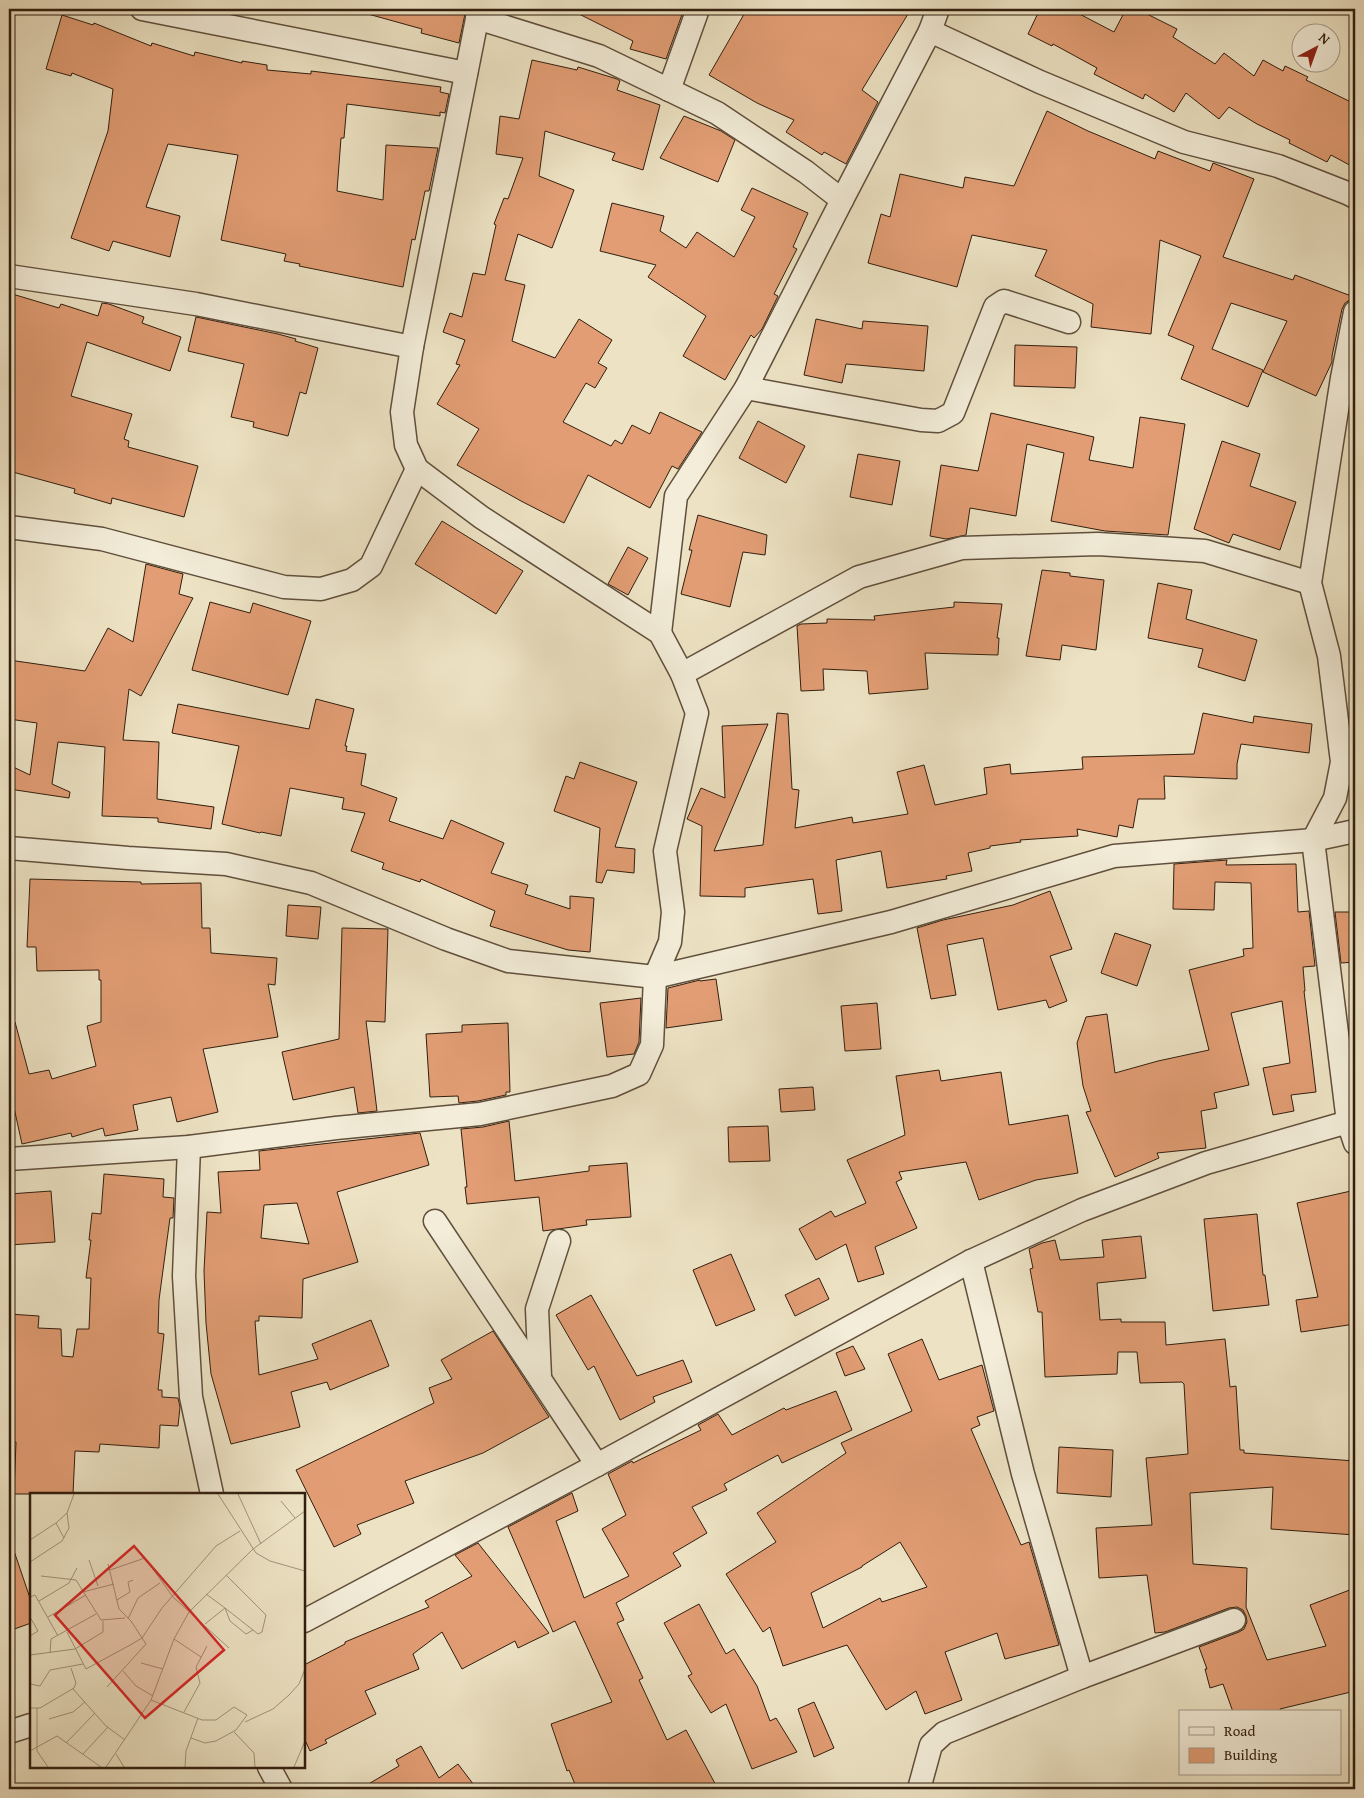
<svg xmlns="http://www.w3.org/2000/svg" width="1364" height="1798" font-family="'Gentium Book Plus',serif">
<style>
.building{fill:#e29d74;stroke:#311e0e;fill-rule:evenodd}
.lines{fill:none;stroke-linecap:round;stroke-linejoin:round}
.street-casing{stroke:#604f3c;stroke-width:25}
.street{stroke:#f3edd9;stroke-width:22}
.inset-road{fill:none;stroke:#a2947b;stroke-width:1}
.view{fill:#d62828;fill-opacity:0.15;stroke:#d62828;stroke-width:2.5}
.inset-edge{fill:none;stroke:#311e0e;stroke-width:2.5}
</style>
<rect width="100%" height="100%" fill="#ede3c4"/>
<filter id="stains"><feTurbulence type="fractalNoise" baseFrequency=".004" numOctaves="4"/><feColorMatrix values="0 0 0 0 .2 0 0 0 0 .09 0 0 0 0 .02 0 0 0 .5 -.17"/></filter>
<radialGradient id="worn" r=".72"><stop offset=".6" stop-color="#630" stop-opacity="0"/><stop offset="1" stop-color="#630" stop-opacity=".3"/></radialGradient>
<g class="building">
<path d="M 369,9 L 466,9 L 459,43 L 421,33 L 422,29 L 368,14 Z"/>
<path d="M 569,9 L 684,9 L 666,59 L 630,49 L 633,41 Z"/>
<path d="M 747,9 L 911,9 L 862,90 L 878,102 L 846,164 L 824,152 L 822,155 L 786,132 L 794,120 L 757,103 L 709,75 Z"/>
<path d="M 1040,9 L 1070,9 L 1114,32 L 1126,9 L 1137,9 L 1177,29 L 1173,37 L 1215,64 L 1224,53 L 1254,76 L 1263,60 L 1283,71 L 1285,66 L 1308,77 L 1306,80 L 1355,104 L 1355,168 L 1331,155 L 1327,162 L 1289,143 L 1290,140 L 1257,124 L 1229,107 L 1219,119 L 1186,93 L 1174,112 L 1145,94 L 1143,99 L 1094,74 L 1097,68 L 1053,44 L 1052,46 L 1028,34 Z"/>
<path d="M 62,15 L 93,25 L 94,23 L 151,46 L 152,43 L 194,56 L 195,52 L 242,63 L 242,61 L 267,65 L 267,70 L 311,74 L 311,71 L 441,87 L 440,92 L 449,94 L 445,113 L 440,112 L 440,116 L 347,104 L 344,138 L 341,138 L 337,191 L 383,200 L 386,145 L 438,148 L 429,191 L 425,191 L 415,240 L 412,239 L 403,287 L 299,266 L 300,264 L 284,261 L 286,254 L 221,240 L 238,155 L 168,144 L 146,207 L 180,216 L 170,257 L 113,241 L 109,251 L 71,238 L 108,131 L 113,89 L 72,73 L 71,76 L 46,69 Z"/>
<path d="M 532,60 L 577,70 L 578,67 L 617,79 L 620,81 L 617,90 L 660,105 L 643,170 L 612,160 L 615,153 L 545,131 L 539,176 L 574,190 L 552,248 L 518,234 L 505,280 L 525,285 L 512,341 L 555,358 L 579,319 L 612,340 L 598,363 L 607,368 L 595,388 L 586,383 L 563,422 L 611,446 L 615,440 L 622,444 L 632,425 L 650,434 L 660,412 L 702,432 L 678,469 L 672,466 L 650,508 L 588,475 L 564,523 L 521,501 L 457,465 L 479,429 L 437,404 L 460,365 L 456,364 L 465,340 L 443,332 L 450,313 L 462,317 L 473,273 L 485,275 L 496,225 L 494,224 L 504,198 L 508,199 L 523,158 L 496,154 L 500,116 L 519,119 Z"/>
<path d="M 1047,111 L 1088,131 L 1155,159 L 1158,151 L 1210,171 L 1213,163 L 1254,179 L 1223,257 L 1293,280 L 1295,275 L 1354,297 L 1345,303 L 1342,309 L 1332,356 L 1332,362 L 1316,396 L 1263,372 L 1287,321 L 1231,303 L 1212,349 L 1263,370 L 1248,407 L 1181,379 L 1194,346 L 1168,335 L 1201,256 L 1160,240 L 1151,334 L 1091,327 L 1093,304 L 1035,276 L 1047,250 L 972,235 L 957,287 L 868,263 L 881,214 L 890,217 L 900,174 L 963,188 L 965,177 L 1014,186 Z"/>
<path d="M 684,116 L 721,131 L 735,140 L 718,182 L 660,158 Z"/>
<path d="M 752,188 L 808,213 L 793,247 L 797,249 L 774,294 L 778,296 L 762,329 L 754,338 L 751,335 L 725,380 L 683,356 L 706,316 L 648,277 L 656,265 L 600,251 L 612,203 L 664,216 L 660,231 L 686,248 L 697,232 L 734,257 L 755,217 L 741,210 Z"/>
<path d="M 9,293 L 59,308 L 61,304 L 98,316 L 102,303 L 109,304 L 144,317 L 142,323 L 181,337 L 170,371 L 87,342 L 71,396 L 132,414 L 124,439 L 129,441 L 128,447 L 198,466 L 184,517 L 112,498 L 111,504 L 74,493 L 75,489 L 9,471 Z"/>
<path d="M 196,317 L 278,334 L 296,339 L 295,341 L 318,348 L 306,394 L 300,392 L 288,436 L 253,427 L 254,422 L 231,417 L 244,364 L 188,351 Z"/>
<path d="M 816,319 L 862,329 L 863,321 L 928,326 L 924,371 L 846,364 L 842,383 L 804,375 Z"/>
<path d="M 1015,345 L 1077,347 L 1075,388 L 1014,386 Z"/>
<path d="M 991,413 L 1094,437 L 1089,460 L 1133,468 L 1140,417 L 1185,424 L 1168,535 L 1105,531 L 1051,521 L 1064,453 L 1027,444 L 1016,516 L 970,508 L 966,535 L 946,539 L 930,536 L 941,465 L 978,471 Z"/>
<path d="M 758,421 L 805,446 L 786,483 L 739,458 Z"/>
<path d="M 1222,441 L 1260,454 L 1250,486 L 1296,502 L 1280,550 L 1233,534 L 1229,543 L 1194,529 Z"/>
<path d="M 858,454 L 900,461 L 892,505 L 850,497 Z"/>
<path d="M 698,515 L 767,535 L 765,555 L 743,552 L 730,607 L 681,594 L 692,550 L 689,550 Z"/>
<path d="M 442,521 L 523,571 L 496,614 L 415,564 Z"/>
<path d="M 628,547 L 648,558 L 628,595 L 608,584 Z"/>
<path d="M 146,564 L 183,574 L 179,594 L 193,598 L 141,696 L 129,689 L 123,740 L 159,742 L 157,799 L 214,807 L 211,829 L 158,822 L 158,818 L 102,816 L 105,747 L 58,742 L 52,784 L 70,792 L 69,798 L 9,789 L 9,765 L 30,775 L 37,723 L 9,719 L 9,660 L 85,671 L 108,628 L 133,642 Z"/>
<path d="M 1042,570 L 1070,573 L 1070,576 L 1104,580 L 1096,650 L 1062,645 L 1060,660 L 1026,656 Z"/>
<path d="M 1158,583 L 1192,590 L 1186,619 L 1257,640 L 1245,681 L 1198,667 L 1203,649 L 1148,638 Z"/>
<path d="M 210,602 L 250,613 L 253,603 L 311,621 L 288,695 L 192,670 Z"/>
<path d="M 954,602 L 1002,604 L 997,638 L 999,638 L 998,655 L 925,653 L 928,689 L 869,694 L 867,671 L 823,669 L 824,690 L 801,691 L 797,626 L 801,624 L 827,623 L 827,619 L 875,620 L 874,616 L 954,607 Z"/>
<path d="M 316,699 L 354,709 L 345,746 L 347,746 L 346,751 L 366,754 L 361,785 L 397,798 L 389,821 L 443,839 L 451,820 L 504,843 L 491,873 L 528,885 L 525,894 L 570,909 L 570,896 L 594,898 L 590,952 L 568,950 L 490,926 L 495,911 L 421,879 L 420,882 L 382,869 L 384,863 L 351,851 L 365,813 L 342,809 L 344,798 L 290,788 L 281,836 L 261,832 L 260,833 L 222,824 L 239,746 L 172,733 L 178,704 L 309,729 Z"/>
<path d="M 777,713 L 788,714 L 792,789 L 799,790 L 795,828 L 852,817 L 853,823 L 908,814 L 897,772 L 924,765 L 935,805 L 987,794 L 984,768 L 1010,764 L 1011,774 L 1083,769 L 1082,757 L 1194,754 L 1203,713 L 1253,723 L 1254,716 L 1312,724 L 1309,753 L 1241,744 L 1237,764 L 1237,779 L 1164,776 L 1165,799 L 1138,799 L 1133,828 L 1119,825 L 1117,837 L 1077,829 L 1078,836 L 1020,840 L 1021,842 L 990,846 L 990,848 L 968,853 L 972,871 L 946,876 L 947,879 L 887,888 L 881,851 L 836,860 L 842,911 L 818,914 L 813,879 L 745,888 L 745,897 L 700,896 L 702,826 L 687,819 L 701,788 L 725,798 L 722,726 L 768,724 L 714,851 L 763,845 Z"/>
<path d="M 580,762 L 637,782 L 615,847 L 635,849 L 634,873 L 607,870 L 602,883 L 596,882 L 600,828 L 554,811 L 566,776 L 574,779 Z"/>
<path d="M 1227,860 L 1226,865 L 1296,864 L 1298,912 L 1309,911 L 1315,966 L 1303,967 L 1305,991 L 1304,991 L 1316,1092 L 1291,1095 L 1294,1111 L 1273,1115 L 1263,1068 L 1290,1063 L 1282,1001 L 1231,1013 L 1249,1085 L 1214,1093 L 1217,1108 L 1201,1111 L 1206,1148 L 1157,1153 L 1159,1158 L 1115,1177 L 1086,1112 L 1091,1111 L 1083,1086 L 1077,1043 L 1086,1017 L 1107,1014 L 1115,1073 L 1158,1061 L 1209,1050 L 1189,970 L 1244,956 L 1243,949 L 1253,948 L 1251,883 L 1215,882 L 1214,910 L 1173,909 L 1174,864 Z"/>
<path d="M 30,879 L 141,882 L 141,884 L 201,883 L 202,928 L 210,928 L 211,953 L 277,958 L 275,985 L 268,984 L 278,1037 L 203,1049 L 218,1112 L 177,1122 L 171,1097 L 133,1105 L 138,1130 L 105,1136 L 103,1128 L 72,1137 L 71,1133 L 22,1144 L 9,1085 L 9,1023 L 15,1022 L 29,1074 L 49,1070 L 52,1079 L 96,1066 L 87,1026 L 101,1022 L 101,980 L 99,980 L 99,970 L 37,971 L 36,947 L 27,947 Z"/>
<path d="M 1050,891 L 1072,949 L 1050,956 L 1067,1001 L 1049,1008 L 1046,1000 L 998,1010 L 983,938 L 947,945 L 956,995 L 931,999 L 917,928 L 943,920 L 1013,905 Z"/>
<path d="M 288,905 L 321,907 L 318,939 L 286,936 Z"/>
<path d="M 1335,912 L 1355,912 L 1355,962 L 1341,963 Z"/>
<path d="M 342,928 L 388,929 L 385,1022 L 366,1021 L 377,1111 L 358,1113 L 354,1087 L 293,1100 L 282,1052 L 339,1039 Z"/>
<path d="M 1115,933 L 1151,945 L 1137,986 L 1101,973 Z"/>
<path d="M 716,979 L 722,1020 L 666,1028 L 668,988 L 700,980 L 700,981 Z"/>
<path d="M 641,998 L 639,1042 L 634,1054 L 607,1057 L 600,1003 Z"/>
<path d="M 877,1003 L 881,1049 L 845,1051 L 841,1006 Z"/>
<path d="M 508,1023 L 510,1092 L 506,1092 L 506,1095 L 478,1101 L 459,1103 L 458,1096 L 430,1097 L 426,1034 L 462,1032 L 462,1025 Z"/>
<path d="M 939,1070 L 941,1081 L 1001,1072 L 1009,1125 L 1068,1115 L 1078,1173 L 1036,1180 L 979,1200 L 966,1162 L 899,1172 L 902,1179 L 896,1182 L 917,1228 L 875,1247 L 884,1274 L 858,1282 L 846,1244 L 816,1260 L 799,1229 L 831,1211 L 835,1217 L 866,1203 L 847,1160 L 905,1135 L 896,1076 Z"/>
<path d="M 813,1087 L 815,1110 L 781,1112 L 779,1089 Z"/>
<path d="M 509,1121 L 515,1181 L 589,1171 L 589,1166 L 627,1163 L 631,1217 L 586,1220 L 587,1225 L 543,1231 L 539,1197 L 467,1204 L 465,1187 L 467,1187 L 461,1129 L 483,1127 Z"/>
<path d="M 768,1126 L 770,1161 L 729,1162 L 728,1127 Z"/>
<path d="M 420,1133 L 429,1165 L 337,1192 L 358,1262 L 303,1279 L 302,1318 L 259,1316 L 259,1321 L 255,1321 L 259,1375 L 318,1359 L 312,1344 L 371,1320 L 389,1366 L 330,1390 L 327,1382 L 291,1392 L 300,1427 L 231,1444 L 211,1374 L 206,1323 L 204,1271 L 207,1212 L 221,1213 L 218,1172 L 260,1170 L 259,1151 ZM 297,1203 L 309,1244 L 261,1238 L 264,1205 Z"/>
<path d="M 104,1174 L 164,1179 L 163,1197 L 174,1198 L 173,1218 L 170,1218 L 159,1300 L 158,1333 L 164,1334 L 158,1390 L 162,1390 L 162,1397 L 178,1398 L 180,1407 L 178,1426 L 160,1425 L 159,1448 L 100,1444 L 99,1452 L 75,1451 L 73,1494 L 14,1494 L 16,1442 L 9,1442 L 9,1314 L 39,1316 L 38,1328 L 61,1329 L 62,1356 L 73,1357 L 77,1329 L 89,1329 L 91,1278 L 86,1278 L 91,1240 L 89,1240 L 92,1213 L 101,1214 Z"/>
<path d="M 51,1191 L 55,1242 L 9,1245 L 9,1194 Z"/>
<path d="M 1351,1191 L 1355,1211 L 1355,1324 L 1301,1332 L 1296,1300 L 1318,1297 L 1297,1203 Z"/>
<path d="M 1257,1214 L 1263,1275 L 1265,1275 L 1269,1305 L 1213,1311 L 1204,1219 Z"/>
<path d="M 1141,1236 L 1146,1278 L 1097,1283 L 1100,1320 L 1121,1319 L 1121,1322 L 1165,1322 L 1166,1345 L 1225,1339 L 1230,1387 L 1236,1386 L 1240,1450 L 1244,1450 L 1244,1453 L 1355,1461 L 1355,1535 L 1271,1529 L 1273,1487 L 1190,1493 L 1193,1564 L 1247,1568 L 1246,1607 L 1267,1660 L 1326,1646 L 1310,1605 L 1355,1588 L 1355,1691 L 1280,1709 L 1281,1712 L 1233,1712 L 1223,1684 L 1210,1688 L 1205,1669 L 1207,1669 L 1199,1647 L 1239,1632 L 1244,1629 L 1247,1622 L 1246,1616 L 1243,1610 L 1237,1607 L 1229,1608 L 1165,1632 L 1155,1633 L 1147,1575 L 1099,1578 L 1096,1528 L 1152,1525 L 1146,1458 L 1188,1454 L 1184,1384 L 1182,1382 L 1140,1383 L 1137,1352 L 1118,1352 L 1117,1374 L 1045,1377 L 1042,1312 L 1038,1312 L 1030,1269 L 1033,1268 L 1029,1249 L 1042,1243 L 1055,1240 L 1060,1260 L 1104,1257 L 1102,1240 Z"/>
<path d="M 731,1254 L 755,1310 L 716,1326 L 693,1270 Z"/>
<path d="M 819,1278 L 829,1299 L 795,1316 L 785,1295 Z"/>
<path d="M 591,1295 L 637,1376 L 683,1360 L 692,1382 L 653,1397 L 655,1402 L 620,1420 L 594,1366 L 588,1370 L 556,1315 Z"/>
<path d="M 493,1331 L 549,1417 L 483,1453 L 405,1481 L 414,1503 L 357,1525 L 361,1534 L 334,1547 L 296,1470 L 434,1403 L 429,1388 L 452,1379 L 441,1360 Z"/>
<path d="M 922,1339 L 939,1380 L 982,1365 L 994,1411 L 977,1417 L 980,1425 L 971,1429 L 1021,1545 L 1029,1542 L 1059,1645 L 1005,1659 L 997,1633 L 945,1652 L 962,1700 L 925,1714 L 916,1691 L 886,1710 L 847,1645 L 783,1666 L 770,1627 L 763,1632 L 726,1574 L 776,1542 L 757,1513 L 846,1453 L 841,1443 L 912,1411 L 888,1354 ZM 900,1542 L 927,1587 L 882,1602 L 880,1598 L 823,1628 L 811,1593 L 862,1567 L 862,1566 Z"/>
<path d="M 853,1346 L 865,1369 L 845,1376 L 836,1353 Z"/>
<path d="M 836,1391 L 852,1430 L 782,1463 L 778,1455 L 724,1484 L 727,1490 L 692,1507 L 707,1533 L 673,1553 L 681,1566 L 616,1603 L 624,1620 L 617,1623 L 643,1678 L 639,1680 L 667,1740 L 686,1730 L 718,1789 L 686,1789 L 683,1783 L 668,1789 L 577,1789 L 569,1770 L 567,1771 L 551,1724 L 612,1702 L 575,1621 L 553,1632 L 508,1527 L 572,1493 L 578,1511 L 556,1521 L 584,1598 L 629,1576 L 602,1529 L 626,1515 L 608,1474 L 632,1461 L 633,1463 L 701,1430 L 698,1425 L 718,1414 L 732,1435 L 784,1408 L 786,1410 Z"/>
<path d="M 1059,1447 L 1113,1450 L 1111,1497 L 1057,1493 Z"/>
<path d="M 478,1543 L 549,1633 L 518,1648 L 515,1641 L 462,1669 L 442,1632 L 413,1654 L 419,1669 L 365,1691 L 376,1714 L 325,1740 L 327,1743 L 310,1751 L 304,1738 L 304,1665 L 345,1644 L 345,1642 L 429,1607 L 425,1601 L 472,1576 L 455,1555 Z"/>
<path d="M 9,1545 L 12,1545 L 31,1601 L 31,1623 L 9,1631 Z"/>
<path d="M 699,1604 L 726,1654 L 734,1649 L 757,1686 L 770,1721 L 776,1718 L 797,1752 L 752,1769 L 726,1704 L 711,1713 L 688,1676 L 692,1674 L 664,1623 Z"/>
<path d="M 814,1702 L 834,1748 L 814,1757 L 798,1709 Z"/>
<path d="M 421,1746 L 439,1778 L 458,1764 L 477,1789 L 360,1789 L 399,1766 L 396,1760 Z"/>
</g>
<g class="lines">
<defs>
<g id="street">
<path d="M 142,9 L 466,73"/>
<path d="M 477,18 L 599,56 L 717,113 L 806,172 L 842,200"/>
<path d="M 930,31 L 1040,82 L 1184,142 L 1278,166 L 1347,193 L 1355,197"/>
<path d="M 669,90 L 698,9"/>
<path d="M 9,276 L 196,304 L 412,347"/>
<path d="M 1355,312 L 1342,378 L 1310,583 L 1329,656 L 1342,762 L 1335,798 L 1313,840 L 1348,1122 L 1355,1143"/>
<path d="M 746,388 L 921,420 L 938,421 L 953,413 L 995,307 L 1004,301 L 1069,322"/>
<path d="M 9,527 L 102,539 L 284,587 L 321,589 L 352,580 L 371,566 L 417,469"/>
<path d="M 660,633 L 676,496 L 746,388 L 842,200 L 930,31 L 938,9"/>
<path d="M 682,674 L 859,577 L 962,548 L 1098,544 L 1205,551 L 1310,583"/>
<path d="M 9,848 L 128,858 L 226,864 L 311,883 L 446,939 L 508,961 L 655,977 L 891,922 L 1114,856 L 1313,840 L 1355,831"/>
<path d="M 189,1147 L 184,1276 L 191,1397 L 212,1494"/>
<path d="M 9,1159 L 189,1147 L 336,1128 L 480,1114 L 612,1086 L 639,1074 L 652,1045 L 655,977 L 670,942 L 673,912 L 665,851 L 697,713 L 682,674 L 660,633 L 481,517 L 417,469 L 406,445 L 402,412 L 412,347 L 479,9"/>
<path d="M 435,1221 L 597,1465"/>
<path d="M 971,1261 L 1023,1474 L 1082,1677"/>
<path d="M 540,1377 L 537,1309 L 559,1241"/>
<path d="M 304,1621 L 597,1465 L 971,1261 L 1082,1210 L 1206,1163 L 1348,1122 L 1355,1122"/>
<path d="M 9,1732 L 31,1725"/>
<path d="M 269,1767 L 281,1789"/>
<path d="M 919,1789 L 931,1745 L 944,1733 L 1082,1677 L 1234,1620"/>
</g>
</defs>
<use href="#street" class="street-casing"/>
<use href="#street" class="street"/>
</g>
<g transform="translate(30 1493)">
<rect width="275" height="275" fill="#ede3c4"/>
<path class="inset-road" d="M 188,1 L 226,60 L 240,68 L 275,78M 208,1 L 231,51M 251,8 L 265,25M 26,30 L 37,20 L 44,1M 0,47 L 26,30 L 34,45M 59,67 L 68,93M 0,69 L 32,48 L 39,35 L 37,20M 80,77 L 115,65 L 143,104 L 199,155M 11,83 L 46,87 L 71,127 L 95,125M 53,99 L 84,91M 176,101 L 195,115 L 200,128 L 216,141 L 223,137 L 228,141 L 232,139 L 236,122 L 196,82M 0,104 L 5,102 L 28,143M 87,107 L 100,99 L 98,89 L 103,87M 9,108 L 39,90 L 47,75M 0,124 L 8,138 L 0,143M 18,124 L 56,102M 98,126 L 108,105 L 130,90M 175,131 L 195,115 L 223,137M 37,139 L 56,176 L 102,151 L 112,145 L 132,115 L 186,53 L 210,38M 144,146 L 171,164M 20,160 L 21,146 L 66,121M 0,162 L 45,156 L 73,139 L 73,128M 111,170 L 133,176M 93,178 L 106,193 L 123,203M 0,191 L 10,193 L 20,177 L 53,171M 77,194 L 116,151 L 101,128 L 89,116 L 78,71M 43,196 L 76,233 L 95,247M 121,207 L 172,227 L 186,227 L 204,214 L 217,222 L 206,237 L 186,248 L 175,250 L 161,245M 0,215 L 10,215 L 44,195 L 46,190 L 41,175M 7,215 L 7,258 L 18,274M 154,219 L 170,190 L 166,174 L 177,153M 19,226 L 43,219 L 55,209M 215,229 L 243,216 L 259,202 L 269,191 L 275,176M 204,239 L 224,260 L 225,274M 36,250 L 65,220M 0,258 L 27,243 L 71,274M 53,261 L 78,234M 86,261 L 94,274M 76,274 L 121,207 L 144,146 L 159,119 L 223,56 L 275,18M 155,274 L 156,258 L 168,225M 264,274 L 275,248"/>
<path class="view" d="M 104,53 L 194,157 L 115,225 L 25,122 Z"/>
<rect width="275" height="275" class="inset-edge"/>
</g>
<rect width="1364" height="1798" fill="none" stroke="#ede3c4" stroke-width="30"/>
<rect x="10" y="10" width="1344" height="1778" fill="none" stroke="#311e0e" stroke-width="2.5"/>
<rect x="15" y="15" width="1334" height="1768" fill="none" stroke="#311e0e"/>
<rect x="1179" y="1710" width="162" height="65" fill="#f3edd9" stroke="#a59a88"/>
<rect x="1189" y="1727" width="25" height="8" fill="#f3edd9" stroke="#a59a88"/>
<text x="1224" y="1736" font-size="15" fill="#311e0e">Road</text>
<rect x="1189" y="1748" width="25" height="15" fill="#e29d74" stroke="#a59a88"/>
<text x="1224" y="1760" font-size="15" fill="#311e0e">Building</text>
<g transform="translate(1316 48) rotate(41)"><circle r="24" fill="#f3edd9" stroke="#a59a88"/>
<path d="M0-4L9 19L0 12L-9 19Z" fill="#8f2418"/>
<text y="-8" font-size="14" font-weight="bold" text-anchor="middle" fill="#311e0e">N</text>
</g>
<rect width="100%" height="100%" filter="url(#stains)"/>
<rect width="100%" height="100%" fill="url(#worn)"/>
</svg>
